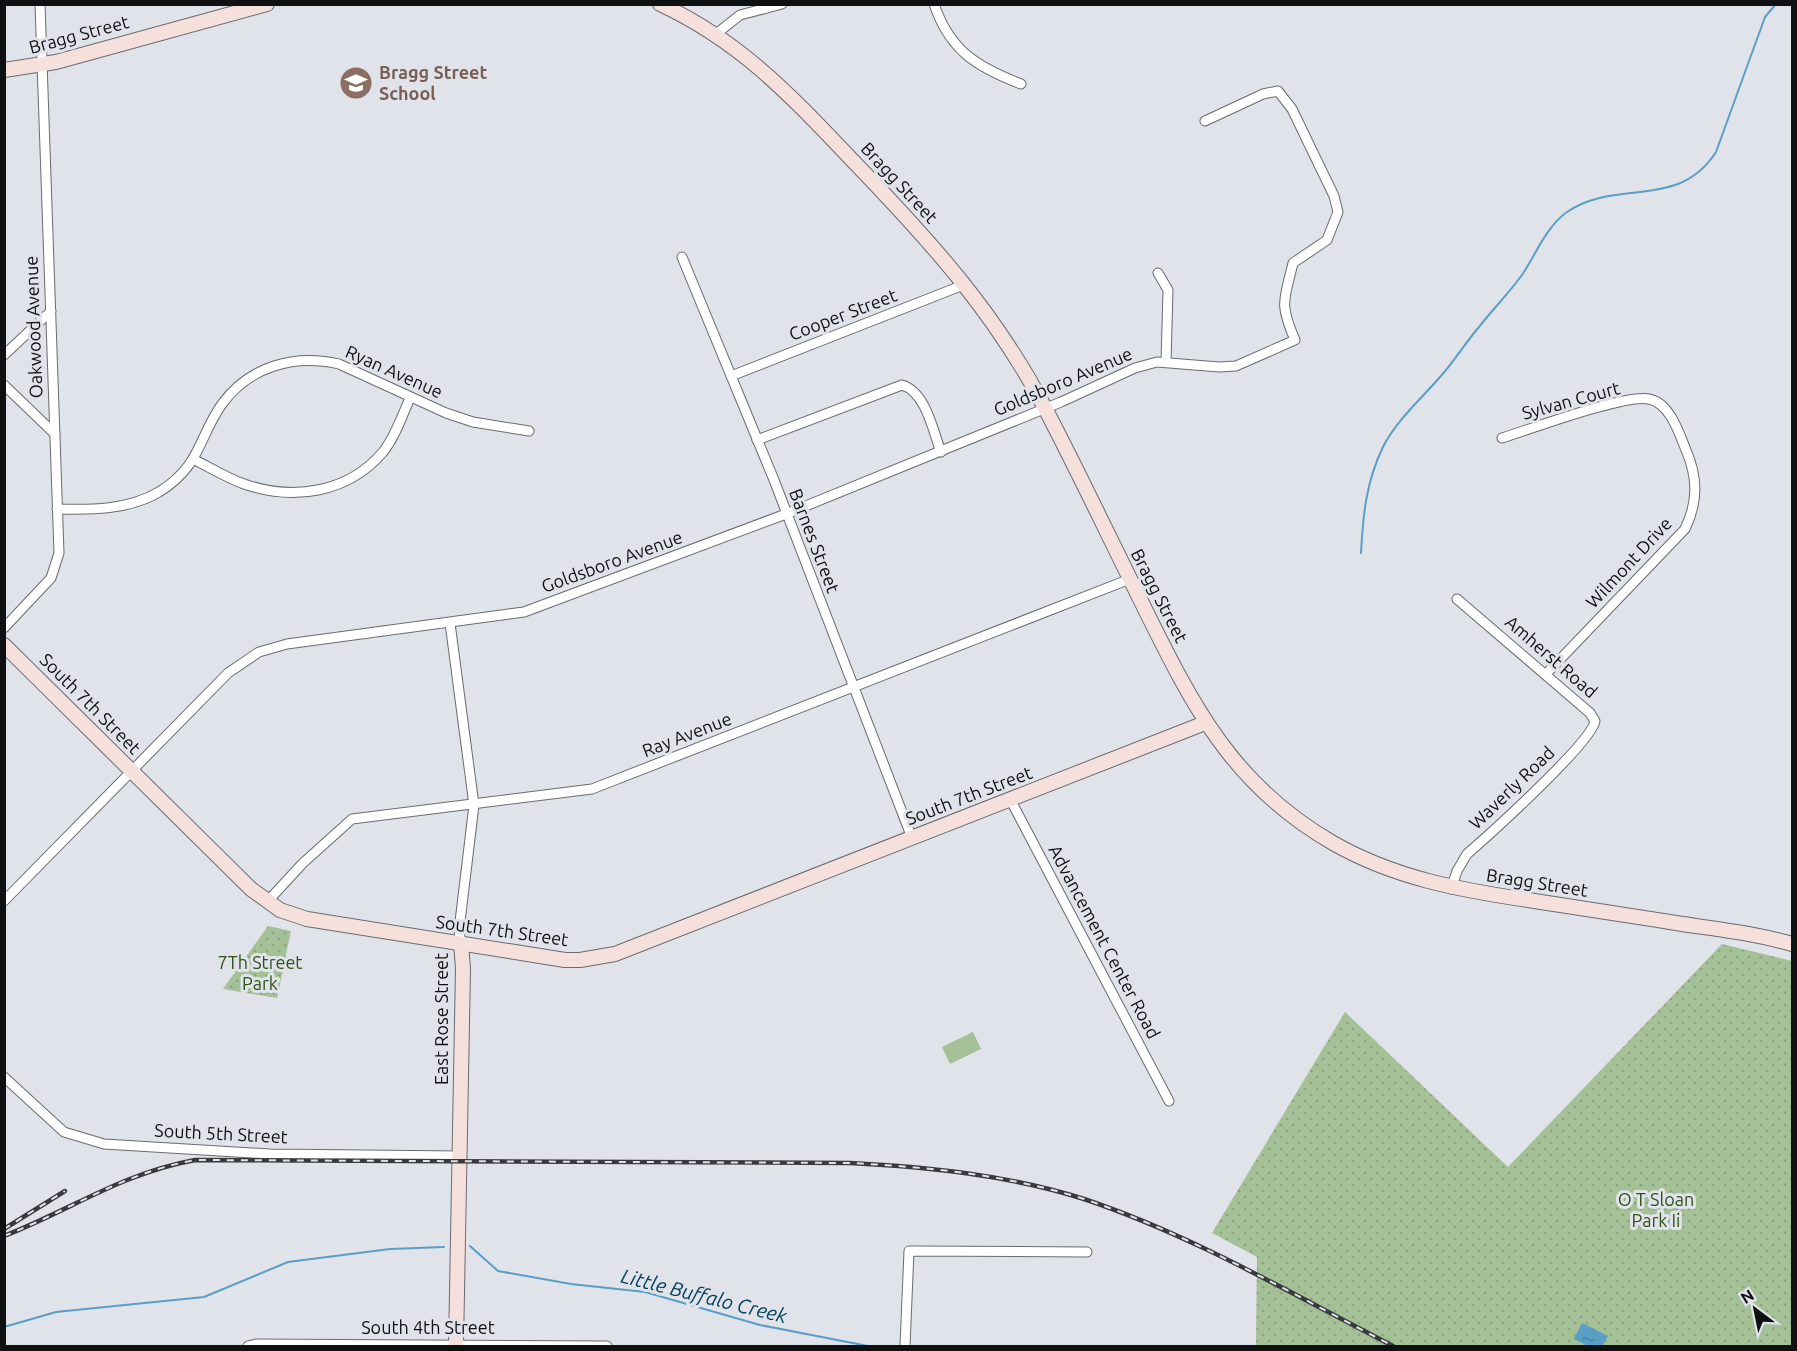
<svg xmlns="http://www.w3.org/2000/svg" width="1797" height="1351" font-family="Ubuntu,sans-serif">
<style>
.grass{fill:#a4c096}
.park{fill:url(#park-dots)}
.water{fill:url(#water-ripples)}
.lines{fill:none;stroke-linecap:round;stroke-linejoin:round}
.stream{stroke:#599fc5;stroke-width:2}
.street-casing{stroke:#696b71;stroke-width:11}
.secondary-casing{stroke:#696b71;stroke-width:16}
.street{stroke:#fff;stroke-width:9}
.secondary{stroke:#f6e0db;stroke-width:14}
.rail-casing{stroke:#393a3d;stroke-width:4.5}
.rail{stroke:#e1e3ea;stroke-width:2;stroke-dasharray:7;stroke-linecap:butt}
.labels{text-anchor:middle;stroke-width:6;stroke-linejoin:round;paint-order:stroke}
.street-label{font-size:18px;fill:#0f1012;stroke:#e1e3ea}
.education-label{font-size:18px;font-weight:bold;fill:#785e54;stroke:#e1e3ea;text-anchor:start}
.park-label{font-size:18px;fill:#2d5217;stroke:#e1e3ea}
.water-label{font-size:20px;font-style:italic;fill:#04415b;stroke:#e1e3ea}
</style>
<defs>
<pattern id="park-dots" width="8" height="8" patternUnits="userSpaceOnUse" patternTransform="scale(1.5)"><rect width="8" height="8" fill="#a4c096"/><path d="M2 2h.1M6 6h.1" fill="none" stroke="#8ca480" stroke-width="1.8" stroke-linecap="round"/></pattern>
<pattern id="water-ripples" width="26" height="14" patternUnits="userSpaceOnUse" patternTransform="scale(1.5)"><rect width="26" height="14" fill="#599fc5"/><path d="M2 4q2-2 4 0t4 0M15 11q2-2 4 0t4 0" fill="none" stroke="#48809f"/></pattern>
</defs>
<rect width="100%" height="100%" fill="#e1e3ea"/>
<path class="grass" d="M 973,1032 L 981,1049 L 950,1064 L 942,1047 Z"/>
<g class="park">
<path d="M 268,926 L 291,931 L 277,998 L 223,989 Z"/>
<path d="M 1722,944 L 1792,961 L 1792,1346 L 1256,1346 L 1257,1257 L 1212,1233 L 1345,1012 L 1508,1167 Z"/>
</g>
<path class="water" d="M 1582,1323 L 1608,1336 L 1602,1346 L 1588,1346 L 1574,1339 Z"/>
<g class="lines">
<g class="stream">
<path d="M 1361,553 C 1363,515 1366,482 1383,447 C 1396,421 1421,399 1440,377 C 1454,362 1465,343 1479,327 C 1493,309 1509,293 1522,275 C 1536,254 1546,227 1567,212 C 1617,178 1678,211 1716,152 L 1765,17 L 1776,4"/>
<path d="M 470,1246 L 498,1271 L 571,1284 L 645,1292 L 760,1325 L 868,1346"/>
<path d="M 4,1327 L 56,1312 L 204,1297 L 288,1262 L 390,1249 L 444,1247"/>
</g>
<defs>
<g id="street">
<path d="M 934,4 C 950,51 977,67 1021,84"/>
<path d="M 716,34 L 740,15 L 782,4"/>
<path d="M 682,257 L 774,480 L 912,838"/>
<path d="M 1158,273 L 1168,290 L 1166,362"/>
<path d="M 4,355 L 51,311"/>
<path d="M 731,376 L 966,284"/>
<path d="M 4,385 L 55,434"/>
<path d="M 1502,438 C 1531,429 1625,394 1649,399 C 1670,403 1679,433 1686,450 C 1698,478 1698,502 1685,529 L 1546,674"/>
<path d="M 757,440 L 902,385 C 926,392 933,431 941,452"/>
<path d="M 195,460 C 211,468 227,478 244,484 C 294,501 348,493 383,452 C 395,437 402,416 410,398"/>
<path d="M 57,509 C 92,510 128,510 159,492 C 201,466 198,438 222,404 C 250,366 294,354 339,364 L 446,413 L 473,422 L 529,431"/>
<path d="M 450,623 L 474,805 L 459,930 L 461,944"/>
<path d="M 4,628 L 51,578 L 59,553 L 40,4"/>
<path d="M 1010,799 L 1169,1101"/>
<path d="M 1451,889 L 1457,871 L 1467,854 C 1489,835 1592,742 1595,721 L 1590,713 L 1457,599"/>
<path d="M 4,901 L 228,673 L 259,652 L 287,644 L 524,612 L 786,514 L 1061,402 L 1135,368 L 1157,362 L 1219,367 L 1236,366 L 1295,340 C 1279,303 1284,301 1293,263 L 1327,240 L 1338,212 L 1334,196 L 1292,109 L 1278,91 L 1263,94 L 1205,121"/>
<path d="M 267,902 L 303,863 L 352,819 L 592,789 L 1130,579"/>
<path d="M 4,1077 L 64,1132 L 104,1144 L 270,1154 L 459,1156"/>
<path d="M 248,1346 L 256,1344 L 607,1346"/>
<path d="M 905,1346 L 909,1251 L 1087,1252"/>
</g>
<g id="secondary">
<path d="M 660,4 C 742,42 793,98 854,162 C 930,241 995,312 1046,410 C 1079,473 1109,537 1141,601 C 1191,702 1230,784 1333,843 C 1394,878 1460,890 1528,900 C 1578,908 1627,915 1676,923 C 1715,929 1755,933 1792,944"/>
<path d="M 4,70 L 56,62 L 267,4"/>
<path d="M 4,645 L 251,889 L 280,910 L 307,919 L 565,960 L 580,960 L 615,954 L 1205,723"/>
<path d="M 456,1346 L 463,968 L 461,944"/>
</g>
</defs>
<use href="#street" class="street-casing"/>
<use href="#secondary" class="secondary-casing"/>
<use href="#street" class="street"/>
<use href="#secondary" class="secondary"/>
<defs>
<g id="rail">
<path d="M 4,1229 L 65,1191"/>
<path d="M 4,1236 C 73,1209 120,1174 195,1160 L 850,1163 C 929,1167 1008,1175 1084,1199 C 1192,1235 1292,1294 1393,1346"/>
</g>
</defs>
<use href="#rail" class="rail-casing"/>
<use href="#rail" class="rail"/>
</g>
<defs>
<symbol id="school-disc" viewBox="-11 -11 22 22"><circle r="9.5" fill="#8d6e63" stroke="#e1e3ea"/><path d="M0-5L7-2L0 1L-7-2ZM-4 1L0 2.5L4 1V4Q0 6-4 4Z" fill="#fff"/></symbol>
</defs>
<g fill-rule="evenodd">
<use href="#school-disc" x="337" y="64" width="38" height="38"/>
</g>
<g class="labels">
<g class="street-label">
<text transform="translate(79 35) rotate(-15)" y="6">Bragg Street</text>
<text transform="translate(899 183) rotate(47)" y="6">Bragg Street</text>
<text transform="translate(843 315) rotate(-21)" y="6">Cooper Street</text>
<text transform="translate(34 327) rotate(-92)" y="6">Oakwood Avenue</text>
<text transform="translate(394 372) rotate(24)" y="6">Ryan Avenue</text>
<text transform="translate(1063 382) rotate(-23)" y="6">Goldsboro Avenue</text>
<text transform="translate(1571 401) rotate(-15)" y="6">Sylvan Court</text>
<text transform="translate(814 541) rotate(69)" y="6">Barnes Street</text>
<text transform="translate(612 562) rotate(-20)" y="6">Goldsboro Avenue</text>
<text transform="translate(1629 563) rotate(-47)" y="6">Wilmont Drive</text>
<text transform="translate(1159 596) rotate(63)" y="6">Bragg Street</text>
<text transform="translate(1551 657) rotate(41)" y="6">Amherst Road</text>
<text transform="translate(90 704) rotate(45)" y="6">South 7th Street</text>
<text transform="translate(687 735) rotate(-21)" y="6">Ray Avenue</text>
<text transform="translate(1512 788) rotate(-44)" y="6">Waverly Road</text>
<text transform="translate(969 796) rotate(-21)" y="6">South 7th Street</text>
<text transform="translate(1537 883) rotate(9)" y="6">Bragg Street</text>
<text transform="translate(502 931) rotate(8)" y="6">South 7th Street</text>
<text transform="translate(1104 942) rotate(62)" y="6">Advancement Center Road</text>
<text transform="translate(442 1019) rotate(-90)" y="6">East Rose Street</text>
<text transform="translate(221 1134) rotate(3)" y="6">South 5th Street</text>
<text x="428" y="1334">South 4th Street</text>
</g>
<g class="education-label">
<text x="379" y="79">Bragg Street<tspan x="379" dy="21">School</tspan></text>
</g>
<g class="park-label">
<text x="260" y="969">7Th Street<tspan x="260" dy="21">Park</tspan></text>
<text x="1656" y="1206">O T Sloan<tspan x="1656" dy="21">Park Ii</tspan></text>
</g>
<g class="water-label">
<text transform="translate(704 1296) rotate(14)" y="7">Little Buffalo Creek</text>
</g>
</g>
<rect width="1797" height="1351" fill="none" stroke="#0f1012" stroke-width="12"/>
<g transform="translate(1755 1309) rotate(328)" stroke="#e1e3ea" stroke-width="4.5" paint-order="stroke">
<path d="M0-4.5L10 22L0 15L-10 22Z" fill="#0f1012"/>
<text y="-9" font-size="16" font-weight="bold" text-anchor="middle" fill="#0f1012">N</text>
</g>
</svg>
